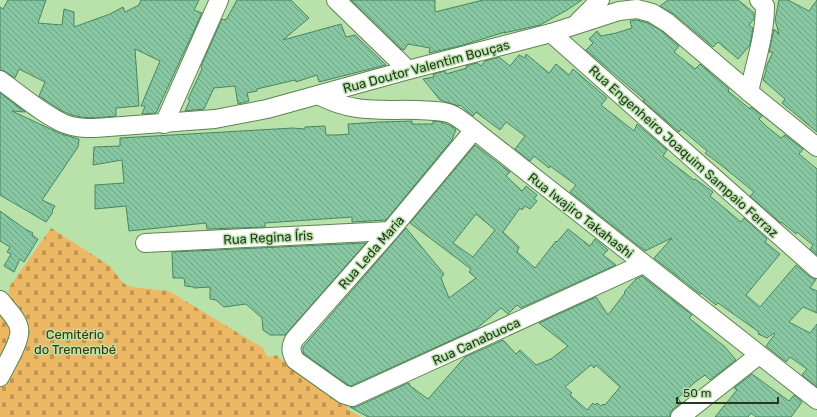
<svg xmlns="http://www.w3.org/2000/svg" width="817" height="417" font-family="Rubik,sans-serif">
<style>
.cemetery{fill:url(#cemetery-stones)}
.building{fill:url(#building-back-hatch);stroke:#488663;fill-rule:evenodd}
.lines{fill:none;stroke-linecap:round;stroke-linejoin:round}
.minor-casing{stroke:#5e8351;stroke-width:20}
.minor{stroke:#fff;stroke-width:18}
.labels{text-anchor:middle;stroke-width:3;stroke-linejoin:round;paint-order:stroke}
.street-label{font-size:13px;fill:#263620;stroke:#b9e2ab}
.park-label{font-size:13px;fill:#4a3100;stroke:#b9e2ab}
</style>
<defs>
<pattern id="cemetery-stones" width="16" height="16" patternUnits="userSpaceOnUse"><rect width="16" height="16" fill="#edb864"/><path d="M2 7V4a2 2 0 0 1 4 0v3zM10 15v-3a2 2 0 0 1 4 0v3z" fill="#c09652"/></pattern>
<pattern id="building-back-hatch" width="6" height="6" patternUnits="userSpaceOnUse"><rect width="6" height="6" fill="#87c7a1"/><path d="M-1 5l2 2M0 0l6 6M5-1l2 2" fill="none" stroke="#6ea283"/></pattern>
</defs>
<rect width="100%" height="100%" fill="#b9e2ab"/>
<path class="cemetery" d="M 51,228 L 110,266 L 123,283 L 132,287 L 169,291 L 263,348 L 266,355 L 269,357 L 277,355 L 278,357 L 342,403 L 348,405 L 347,409 L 361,417 L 0,417 L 0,311 L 7,302 L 10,286 Z"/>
<g class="building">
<path d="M 8,0 L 46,0 L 38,23 L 62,25 L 64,9 L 74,12 L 74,27 L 110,14 L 123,7 L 125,12 L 139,5 L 141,0 L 199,0 L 194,10 L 202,13 L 156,113 L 142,114 L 145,106 L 141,106 L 160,61 L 135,49 L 139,106 L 116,108 L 116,116 L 95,118 L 81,117 L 72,115 L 62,111 L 39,96 L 45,82 L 19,69 L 15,78 L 6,72 L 0,70 L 0,7 L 3,9 Z"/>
<path d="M 237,0 L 291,0 L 309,18 L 283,40 L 341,24 L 346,37 L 355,35 L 386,65 L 319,82 L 317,75 L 296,82 L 295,80 L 257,89 L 257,91 L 247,93 L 249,101 L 238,104 L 235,86 L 214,88 L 204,109 L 185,111 L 190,100 L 188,99 L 202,69 L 201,66 L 222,19 L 226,20 Z"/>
<path d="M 351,0 L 435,0 L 435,12 L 483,0 L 582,0 L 567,10 L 540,25 L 504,33 L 505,32 L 460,46 L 429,53 L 430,48 L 408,44 L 404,50 L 401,49 Z"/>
<path d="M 668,0 L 738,0 L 754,13 L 754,19 L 749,25 L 753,28 L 750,45 L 738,59 L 718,42 L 713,47 L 675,15 L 660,6 Z"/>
<path d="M 779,0 L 788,0 L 809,11 L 817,0 L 817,132 L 782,103 L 785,99 L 763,80 L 766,71 L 766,67 L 773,52 L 769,52 L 774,29 L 779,34 L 775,20 Z"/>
<path d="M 637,20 L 648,23 L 662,31 L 679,46 L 674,52 L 684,60 L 695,69 L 700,64 L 729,89 L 728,91 L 750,109 L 751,107 L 762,116 L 759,119 L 766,126 L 781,138 L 785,135 L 803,149 L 799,154 L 817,169 L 817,255 L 810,249 L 813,245 L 797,232 L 796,234 L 781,222 L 780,223 L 750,196 L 754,192 L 721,165 L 705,153 L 707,151 L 681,129 L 679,132 L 643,101 L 645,100 L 586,50 L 593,43 L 589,39 L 597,31 L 601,36 L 616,33 L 632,28 L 630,21 Z"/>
<path d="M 526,54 L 549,73 L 556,64 L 569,75 L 573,69 L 607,98 L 601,105 L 634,131 L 637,124 L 667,150 L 663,156 L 694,180 L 695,179 L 713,192 L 710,196 L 741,222 L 744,218 L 767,239 L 765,242 L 780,254 L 746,295 L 760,307 L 796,265 L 810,277 L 816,279 L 810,288 L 817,291 L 817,313 L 803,307 L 789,322 L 810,333 L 817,324 L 817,387 L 802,375 L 807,369 L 790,357 L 786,362 L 766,346 L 775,334 L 774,333 L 767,338 L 758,334 L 759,332 L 718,303 L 716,305 L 701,293 L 700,294 L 654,258 L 672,238 L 645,251 L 570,192 L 576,185 L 550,166 L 549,168 L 534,156 L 530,161 L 515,149 L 525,136 L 506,122 L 500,130 L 476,112 L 473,116 L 460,105 L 459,106 L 440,100 L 423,79 L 434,77 L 433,74 L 445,71 L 446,74 L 467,68 L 466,66 L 477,63 L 481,66 L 485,61 L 499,57 L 510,66 L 519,55 L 525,58 Z"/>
<path d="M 0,93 L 25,112 L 12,111 L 61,134 L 79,139 L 78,147 L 42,200 L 55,206 L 52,211 L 53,212 L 46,222 L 0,195 Z"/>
<path d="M 412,121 L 412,124 L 433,124 L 433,121 L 441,122 L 449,125 L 456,129 L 452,140 L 386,220 L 352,222 L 352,217 L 265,223 L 265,227 L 207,229 L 206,223 L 129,231 L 126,206 L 95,209 L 95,185 L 124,183 L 122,160 L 93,165 L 94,147 L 120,146 L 120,138 L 293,128 L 305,129 L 305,127 L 325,126 L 326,135 L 338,135 L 349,134 L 348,124 L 380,122 Z"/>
<path d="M 475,145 L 510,172 L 506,176 L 522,191 L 526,186 L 537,195 L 534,199 L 537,201 L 530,209 L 525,206 L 522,210 L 520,208 L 503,232 L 519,247 L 517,252 L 535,268 L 556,241 L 557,242 L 568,229 L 590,246 L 595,239 L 608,250 L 603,255 L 616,265 L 521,308 L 517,305 L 508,314 L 501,308 L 476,329 L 351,386 L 348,385 L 303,353 L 303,347 L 406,228 L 444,274 L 441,278 L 449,298 L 476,278 L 469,272 L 471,269 L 410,223 ZM 476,214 L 495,230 L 473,257 L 453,243 Z"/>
<path d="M 0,211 L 25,229 L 33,233 L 32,235 L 38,239 L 24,262 L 20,259 L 14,272 L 4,266 L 11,254 L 7,252 L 10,247 L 0,241 Z"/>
<path d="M 366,243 L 285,335 L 270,335 L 263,330 L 262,318 L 246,304 L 224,307 L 216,300 L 210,299 L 210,287 L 194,288 L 194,287 L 185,286 L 184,278 L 173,278 L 172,252 Z"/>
<path d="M 642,276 L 692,315 L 689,318 L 725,347 L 736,360 L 710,380 L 705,375 L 694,383 L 678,398 L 681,403 L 673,409 L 670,413 L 670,417 L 368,417 L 350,407 L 356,407 L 408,383 L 410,384 L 409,385 L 428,399 L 465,357 L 503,340 L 516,354 L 520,350 L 536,365 L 551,359 L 568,346 L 539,323 L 596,297 L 608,315 L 625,293 L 624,292 L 636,279 ZM 591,365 L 594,368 L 596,365 L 620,387 L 605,405 L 603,404 L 601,406 L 597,403 L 595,405 L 593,403 L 587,410 L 570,395 L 572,393 L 565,387 Z"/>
<path d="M 752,374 L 789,401 L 794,395 L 802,402 L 791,417 L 756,417 L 751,413 L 748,417 L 715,417 L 737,390 L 734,388 Z"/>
</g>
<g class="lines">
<defs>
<g id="minor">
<path d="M 336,0 L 408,70"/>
<path d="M 578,22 L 600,0"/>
<path d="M 551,33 L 817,269"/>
<path d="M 0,80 C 18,93 45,116 65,124 C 75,128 85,128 95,128 L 215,119 L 267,109 L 408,70 L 551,33 L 619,11 L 637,9 L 652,13 L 668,23 L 749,92 L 817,147"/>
<path d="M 749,92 C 755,64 765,35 765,6 L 759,0"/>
<path d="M 318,95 C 354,114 379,109 417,110 C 428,111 441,110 451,114 C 459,117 467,125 474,130 L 817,400"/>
<path d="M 164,124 L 219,0"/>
<path d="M 474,130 L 390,231 L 294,340 C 290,348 291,352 295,360 L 343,394 L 352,397 L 643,264"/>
<path d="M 145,243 L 390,231"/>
<path d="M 0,300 C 6,308 17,318 19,328 C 22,340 5,366 0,377"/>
<path d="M 680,417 L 759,355"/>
</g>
</defs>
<use href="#minor" class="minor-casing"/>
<use href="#minor" class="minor"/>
</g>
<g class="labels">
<g class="street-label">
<text transform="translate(426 66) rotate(-15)" y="5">Rua Doutor Valentim Bouças</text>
<text transform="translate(684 151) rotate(42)" y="5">Rua Engenheiro Joaquim Sampaio Ferraz</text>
<text transform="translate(581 215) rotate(38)" y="5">Rua Iwajiro Takahashi</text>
<text transform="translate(268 237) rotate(-3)" y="5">Rua Regina Íris</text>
<text transform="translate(371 252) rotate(-49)" y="5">Rua Leda Maria</text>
<text transform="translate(476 341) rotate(-25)" y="5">Rua Canabuoca</text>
</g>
<g class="park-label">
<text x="75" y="339">Cemitério<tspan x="75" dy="15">do Tremembé</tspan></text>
</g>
</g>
<path d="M677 397v6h101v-6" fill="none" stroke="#263620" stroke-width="2"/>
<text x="683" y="397" font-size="12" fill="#263620" stroke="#b9e2ab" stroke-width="3" paint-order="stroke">50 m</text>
</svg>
